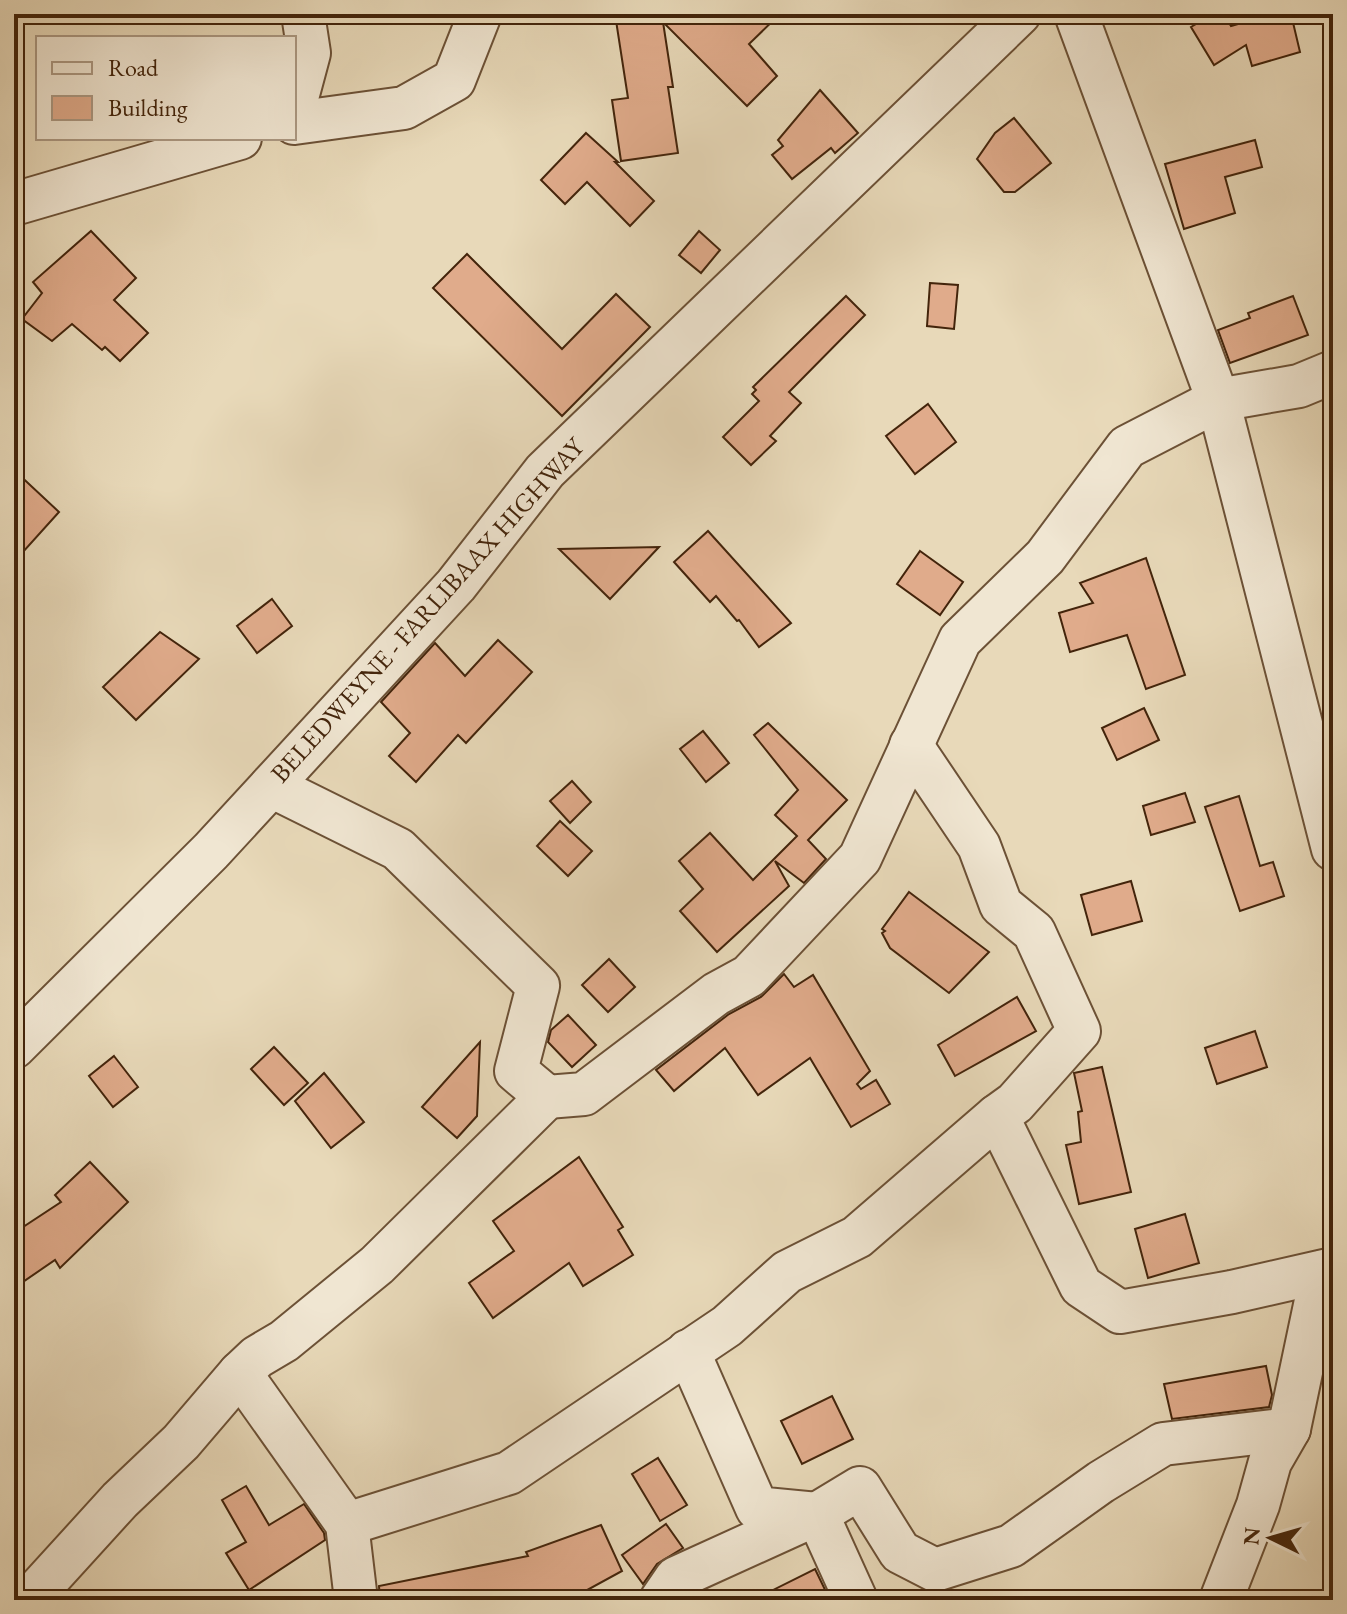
<svg xmlns="http://www.w3.org/2000/svg" width="1347" height="1614" font-family="'EB Garamond',serif">
<style>
.building{fill:#e0ab8b;stroke:#43240b;stroke-width:2}
.lines{fill:none;stroke-linecap:round;stroke-linejoin:round}
.minor-casing{stroke:#6c5136;stroke-width:46}
.minor{stroke:#f0e6d2;stroke-width:42}
.labels{text-anchor:middle;stroke-width:6;stroke-linejoin:round;paint-order:stroke}
.street-label{font-size:26px;fill:#43240b;stroke:#f0e6d2}
</style>
<rect width="100%" height="100%" fill="#e8d9b9"/>
<filter id="stains"><feTurbulence type="fractalNoise" baseFrequency=".0025" numOctaves="4"/><feColorMatrix values="0 0 0 0 .2 0 0 0 0 .09 0 0 0 0 .02 0 0 0 .5 -.17"/></filter>
<radialGradient id="worn" r=".72"><stop offset=".6" stop-color="#630" stop-opacity="0"/><stop offset="1" stop-color="#630" stop-opacity=".3"/></radialGradient>
<g class="building">
<path d="M 615,14 L 780,14 L 749,44 L 777,76 L 747,106 L 663,22 L 673,87 L 668,87 L 678,153 L 621,161 L 612,100 L 628,98 Z"/>
<path d="M 1213,14 L 1224,14 L 1231,26 L 1273,14 L 1291,14 L 1300,52 L 1252,66 L 1246,45 L 1214,65 L 1191,27 Z"/>
<path d="M 820,90 L 858,133 L 835,153 L 831,148 L 792,179 L 772,155 L 783,146 L 778,140 Z"/>
<path d="M 1014,118 L 1051,163 L 1015,192 L 1004,192 L 977,159 L 995,133 Z"/>
<path d="M 586,133 L 618,162 L 615,162 L 654,201 L 630,226 L 587,182 L 565,204 L 541,180 Z"/>
<path d="M 1255,140 L 1262,167 L 1225,177 L 1235,213 L 1184,229 L 1165,164 Z"/>
<path d="M 91,231 L 136,278 L 114,300 L 148,333 L 120,361 L 105,347 L 102,350 L 72,324 L 52,341 L 22,319 L 42,293 L 33,282 Z"/>
<path d="M 699,231 L 720,250 L 701,273 L 679,255 Z"/>
<path d="M 467,254 L 562,349 L 616,294 L 650,327 L 562,416 L 433,288 Z"/>
<path d="M 930,283 L 958,285 L 954,329 L 927,326 Z"/>
<path d="M 846,296 L 865,315 L 789,392 L 801,403 L 770,436 L 776,441 L 751,465 L 723,437 L 759,401 L 752,394 L 756,390 L 753,387 Z"/>
<path d="M 1293,296 L 1308,335 L 1230,363 L 1218,330 L 1250,318 L 1248,313 Z"/>
<path d="M 928,404 L 956,442 L 915,474 L 886,436 Z"/>
<path d="M 14,470 L 59,512 L 14,562 Z"/>
<path d="M 708,531 L 791,623 L 759,647 L 739,620 L 737,621 L 716,596 L 710,602 L 674,562 Z"/>
<path d="M 659,547 L 610,599 L 559,549 Z"/>
<path d="M 920,551 L 963,582 L 940,615 L 897,584 Z"/>
<path d="M 1146,558 L 1185,675 L 1146,689 L 1127,635 L 1070,652 L 1059,613 L 1093,603 L 1080,583 Z"/>
<path d="M 272,599 L 292,626 L 257,653 L 237,626 Z"/>
<path d="M 160,632 L 199,659 L 136,720 L 103,687 Z"/>
<path d="M 498,640 L 532,672 L 466,743 L 458,735 L 416,782 L 389,756 L 410,733 L 381,702 L 435,643 L 465,676 Z"/>
<path d="M 1144,708 L 1159,740 L 1117,760 L 1102,728 Z"/>
<path d="M 768,723 L 847,800 L 808,840 L 826,859 L 804,883 L 775,861 L 789,886 L 717,952 L 680,911 L 703,889 L 679,861 L 710,833 L 753,880 L 797,836 L 775,815 L 798,790 L 754,735 Z"/>
<path d="M 703,731 L 729,763 L 706,782 L 680,749 Z"/>
<path d="M 572,781 L 591,802 L 570,823 L 550,801 Z"/>
<path d="M 1185,793 L 1195,822 L 1151,835 L 1143,806 Z"/>
<path d="M 1239,796 L 1260,866 L 1273,862 L 1284,896 L 1240,911 L 1205,807 Z"/>
<path d="M 560,821 L 592,851 L 568,876 L 537,846 Z"/>
<path d="M 1131,881 L 1142,921 L 1092,935 L 1081,895 Z"/>
<path d="M 909,892 L 989,952 L 949,993 L 890,948 L 882,933 L 885,931 L 882,929 Z"/>
<path d="M 609,959 L 635,987 L 608,1012 L 582,985 Z"/>
<path d="M 784,974 L 794,987 L 813,975 L 870,1071 L 857,1084 L 861,1089 L 876,1080 L 890,1104 L 851,1127 L 810,1058 L 758,1095 L 725,1048 L 674,1091 L 656,1070 L 729,1014 L 761,997 Z"/>
<path d="M 1017,997 L 1036,1031 L 955,1076 L 938,1045 Z"/>
<path d="M 568,1015 L 596,1045 L 572,1067 L 548,1042 L 551,1030 Z"/>
<path d="M 1255,1031 L 1267,1067 L 1217,1084 L 1205,1048 Z"/>
<path d="M 480,1042 L 477,1116 L 457,1138 L 422,1107 Z"/>
<path d="M 274,1047 L 308,1083 L 284,1105 L 251,1069 Z"/>
<path d="M 114,1056 L 138,1087 L 113,1107 L 89,1076 Z"/>
<path d="M 1102,1067 L 1131,1192 L 1079,1204 L 1066,1145 L 1081,1142 L 1078,1112 L 1082,1111 L 1074,1073 Z"/>
<path d="M 324,1073 L 364,1122 L 331,1148 L 295,1101 Z"/>
<path d="M 579,1157 L 623,1227 L 618,1230 L 633,1255 L 583,1286 L 569,1263 L 493,1318 L 469,1283 L 514,1251 L 493,1221 Z"/>
<path d="M 90,1162 L 128,1202 L 60,1268 L 55,1260 L 14,1288 L 14,1233 L 61,1202 L 55,1195 Z"/>
<path d="M 1185,1214 L 1199,1263 L 1148,1278 L 1135,1229 Z"/>
<path d="M 1266,1366 L 1272,1395 L 1269,1407 L 1172,1419 L 1164,1384 Z"/>
<path d="M 832,1396 L 853,1439 L 802,1464 L 781,1421 Z"/>
<path d="M 658,1458 L 687,1505 L 660,1521 L 632,1474 Z"/>
<path d="M 246,1486 L 269,1525 L 304,1504 L 324,1533 L 325,1540 L 249,1590 L 226,1553 L 246,1542 L 222,1500 Z"/>
<path d="M 666,1524 L 683,1548 L 657,1564 L 643,1584 L 622,1555 Z"/>
<path d="M 601,1525 L 622,1571 L 569,1600 L 380,1600 L 379,1586 L 528,1556 L 526,1552 Z"/>
<path d="M 815,1569 L 830,1600 L 753,1600 Z"/>
</g>
<g class="lines">
<defs>
<g id="minor">
<path d="M 1076,14 L 1218,400 L 1333,849"/>
<path d="M 294,109 L 309,53 L 303,14"/>
<path d="M 294,123 L 404,108 L 454,80 L 480,14"/>
<path d="M 14,204 L 240,138"/>
<path d="M 911,745 L 979,846 L 1001,905 L 1034,932 L 1079,1031 L 1015,1103 L 997,1116 L 1081,1286 L 1120,1312 L 1232,1292 L 1333,1269"/>
<path d="M 271,786 L 398,849 L 538,986 L 516,1071 L 547,1097 L 584,1094 L 716,994 L 749,976 L 860,858 L 960,640 L 1045,557 L 1127,447 L 1218,400 L 1299,386 L 1333,372"/>
<path d="M 14,1047 L 211,851 L 456,585 L 545,471 L 1019,14"/>
<path d="M 688,1351 L 757,1508 L 817,1514 L 856,1600"/>
<path d="M 347,1524 L 509,1473 L 727,1326 L 787,1272 L 857,1237 L 997,1116"/>
<path d="M 29,1600 L 120,1500 L 181,1442 L 240,1373"/>
<path d="M 356,1600 L 347,1524 L 240,1373 L 257,1357 L 284,1341 L 377,1265 L 547,1097"/>
<path d="M 661,1600 L 676,1578 L 817,1514 L 860,1488 L 900,1552 L 935,1570 L 1011,1546 L 1101,1482 L 1163,1444 L 1289,1429 L 1322,1272"/>
<path d="M 1221,1600 L 1258,1505 L 1270,1462 L 1289,1429"/>
</g>
</defs>
<use href="#minor" class="minor-casing"/>
<use href="#minor" class="minor"/>
</g>
<g class="labels">
<g class="street-label">
<text transform="translate(427 610) rotate(-48)" y="9">BELEDWEYNE - FARLIBAAX HIGHWAY</text>
</g>
</g>
<rect width="1347" height="1614" fill="none" stroke="#e8d9b9" stroke-width="48"/>
<rect x="16" y="16" width="1315" height="1582" fill="none" stroke="#43240b" stroke-width="4"/>
<rect x="24" y="24" width="1299" height="1566" fill="none" stroke="#43240b" stroke-width="2"/>
<rect x="36" y="36" width="260" height="104" fill="#f0e6d2" stroke="#ab9882" stroke-width="2"/>
<rect x="52" y="62" width="40" height="12" fill="#f0e6d2" stroke="#ab9882" stroke-width="2"/>
<text x="108" y="76" font-size="24" fill="#43240b">Road</text>
<rect x="52" y="96" width="40" height="24" fill="#e0ab8b" stroke="#ab9882" stroke-width="2"/>
<text x="108" y="116" font-size="24" fill="#43240b">Building</text>
<g transform="translate(1271 1538) rotate(275)" stroke="#f0e6d2" stroke-width="6" paint-order="stroke">
<path d="M0-6L14 30L0 20L-14 30Z" fill="#43240b"/>
<text y="-12" font-size="22" font-weight="bold" text-anchor="middle" fill="#43240b">N</text>
</g>
<rect width="100%" height="100%" filter="url(#stains)"/>
<rect width="100%" height="100%" fill="url(#worn)"/>
</svg>
